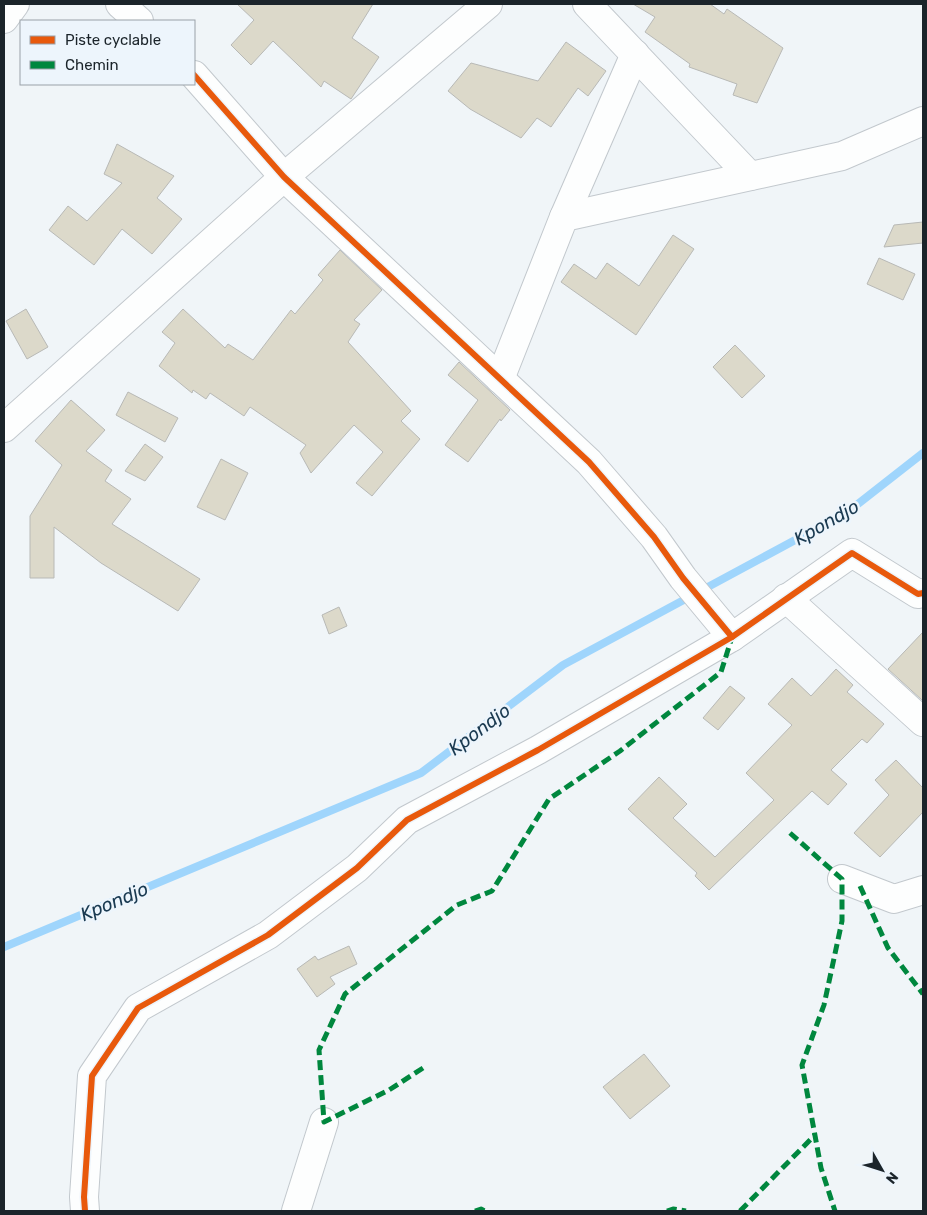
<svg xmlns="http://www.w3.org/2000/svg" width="927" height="1215" font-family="Rubik,sans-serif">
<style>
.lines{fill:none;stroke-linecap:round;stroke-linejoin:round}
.stream{stroke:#9fd5fc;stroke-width:8}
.building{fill:#dcd9ca;stroke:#b8b9b6}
.street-casing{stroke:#c2c8cd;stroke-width:30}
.street{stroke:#fdfefe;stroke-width:28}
.quiet{stroke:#00873e;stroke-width:5;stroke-dasharray:10 5;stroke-linecap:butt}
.cycleway-casing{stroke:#edf5fc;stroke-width:9}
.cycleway{stroke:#e8590c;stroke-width:6}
.labels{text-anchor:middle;stroke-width:5;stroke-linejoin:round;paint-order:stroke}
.water-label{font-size:19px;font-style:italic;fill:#1a3a51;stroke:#edf5fc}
</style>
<rect width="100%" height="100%" fill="#f0f5f8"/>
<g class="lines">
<path class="stream" d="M 4,947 L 421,773 L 563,665 L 849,511 L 923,453"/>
</g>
<g class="building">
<path d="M 237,4 L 373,4 L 352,38 L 379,57 L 351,99 L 324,81 L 321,87 L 273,41 L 251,65 L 231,45 L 254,20 Z"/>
<path d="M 633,4 L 710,4 L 724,14 L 727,9 L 783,48 L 757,103 L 733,95 L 737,84 L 689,67 L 690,64 L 645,32 L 655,17 Z"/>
<path d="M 566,42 L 606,71 L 588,96 L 578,88 L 551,127 L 537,118 L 521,138 L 470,109 L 448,91 L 471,63 L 538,81 Z"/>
<path d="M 117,144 L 174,176 L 157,198 L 182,219 L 152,254 L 122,229 L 94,265 L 49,230 L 68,206 L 87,221 L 122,183 L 104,174 Z"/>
<path d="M 923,222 L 923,243 L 884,247 L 894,225 Z"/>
<path d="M 673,235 L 694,249 L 636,335 L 561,282 L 574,264 L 596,279 L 607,263 L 639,286 Z"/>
<path d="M 340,250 L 382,290 L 354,320 L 360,324 L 348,342 L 411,411 L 401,421 L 420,439 L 372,496 L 356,483 L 383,452 L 354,425 L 311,473 L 300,453 L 306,445 L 250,407 L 244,416 L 210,393 L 206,399 L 193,390 L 192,393 L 159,366 L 175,343 L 162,332 L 183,309 L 225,348 L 228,344 L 253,360 L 291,310 L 295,314 L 323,280 L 318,275 Z"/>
<path d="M 879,258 L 915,274 L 903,300 L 867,284 Z"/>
<path d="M 26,309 L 48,347 L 27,359 L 6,321 Z"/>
<path d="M 735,345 L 765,376 L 742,398 L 713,367 Z"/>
<path d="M 459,362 L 510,410 L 501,421 L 500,419 L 468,462 L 445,445 L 478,400 L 448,375 Z"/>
<path d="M 128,392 L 178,418 L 165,442 L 116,415 Z"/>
<path d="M 71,400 L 105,430 L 86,451 L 112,470 L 105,481 L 131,499 L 112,524 L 200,579 L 178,611 L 101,563 L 54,527 L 54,578 L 30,578 L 30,516 L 62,465 L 35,441 Z"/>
<path d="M 145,444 L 163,457 L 145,481 L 125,471 Z"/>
<path d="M 221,459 L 248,473 L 225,520 L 197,507 Z"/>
<path d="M 339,607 L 347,626 L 329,634 L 322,615 Z"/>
<path d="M 923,632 L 923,701 L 888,669 Z"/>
<path d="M 836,669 L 853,685 L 847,692 L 884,724 L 867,743 L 862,739 L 831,770 L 847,784 L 828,805 L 812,791 L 709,890 L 695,876 L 697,873 L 628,809 L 659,777 L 687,804 L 673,818 L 715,857 L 774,800 L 746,773 L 792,725 L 768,704 L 792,678 L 811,696 Z"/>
<path d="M 730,686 L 745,698 L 718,730 L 703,718 Z"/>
<path d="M 896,760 L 923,788 L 923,812 L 880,857 L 854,833 L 889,795 L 875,780 Z"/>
<path d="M 349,946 L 357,964 L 330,977 L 335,984 L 317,997 L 297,969 L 315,956 L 318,960 Z"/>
<path d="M 644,1054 L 670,1086 L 630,1119 L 603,1087 Z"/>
</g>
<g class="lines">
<defs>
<g id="street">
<path d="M 120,4 L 139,21"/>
<path d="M 587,4 L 750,176"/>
<path d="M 4,19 L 15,4"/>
<path d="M 194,75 L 284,177 L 589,462 L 654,537 L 683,578 L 732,637 L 852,553 L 918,594 L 923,593"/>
<path d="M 564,217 L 635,54"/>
<path d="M 500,379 L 564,217 L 842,156 L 923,121"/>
<path d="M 4,428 L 284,177 L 488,4"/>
<path d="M 786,598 L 923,722"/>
<path d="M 842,879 L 894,899 L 923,890"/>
<path d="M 85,1211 L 84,1197 L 92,1076 L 138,1008 L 268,935 L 357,868 L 407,820 L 538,750 L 732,637"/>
<path d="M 296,1211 L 324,1122"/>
</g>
</defs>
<use href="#street" class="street-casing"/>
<use href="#street" class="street"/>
<g class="quiet">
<path d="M 790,833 L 842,879 L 842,921 L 824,1005 L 802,1065 L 821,1168 L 835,1211"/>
<path d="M 860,886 L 888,948 L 923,994"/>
<path d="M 423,1068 L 389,1090 L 324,1122 L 319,1050 L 345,994 L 457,905 L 492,891 L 549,799 L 620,751 L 721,672 L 732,637"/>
<path d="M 475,1211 L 481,1209 L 485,1211"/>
<path d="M 667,1211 L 673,1209 L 686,1211"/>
<path d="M 740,1211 L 815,1135"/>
</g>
<defs>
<g id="cycleway">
<path d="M 194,75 L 284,177 L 589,462 L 654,537 L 683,578 L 732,637 L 852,553 L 918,594 L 923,593"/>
<path d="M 85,1211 L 84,1197 L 92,1076 L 138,1008 L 268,935 L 357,868 L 407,820 L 538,750 L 732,637"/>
</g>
</defs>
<use href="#cycleway" class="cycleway-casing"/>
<use href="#cycleway" class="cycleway"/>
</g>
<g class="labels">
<g class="water-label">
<text transform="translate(826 522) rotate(-30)" y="7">Kpondjo</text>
<text transform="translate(479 729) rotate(-37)" y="7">Kpondjo</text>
<text transform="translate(114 901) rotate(-23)" y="7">Kpondjo</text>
</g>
</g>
<rect width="927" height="1215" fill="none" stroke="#1b242a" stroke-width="10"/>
<rect x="20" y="20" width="175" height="65" fill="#edf5fc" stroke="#99a1a8"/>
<rect x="30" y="36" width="25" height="8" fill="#e8590c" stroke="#99a1a8"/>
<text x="65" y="45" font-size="15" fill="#1b242a">Piste cyclable</text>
<rect x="30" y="61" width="25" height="8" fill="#00873e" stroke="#99a1a8"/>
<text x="65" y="70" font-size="15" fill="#1b242a">Chemin</text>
<g transform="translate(882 1170) rotate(129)" stroke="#edf5fc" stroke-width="4" paint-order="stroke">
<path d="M0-4L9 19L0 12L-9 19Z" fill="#1b242a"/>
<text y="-8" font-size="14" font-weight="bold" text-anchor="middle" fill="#1b242a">N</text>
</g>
</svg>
